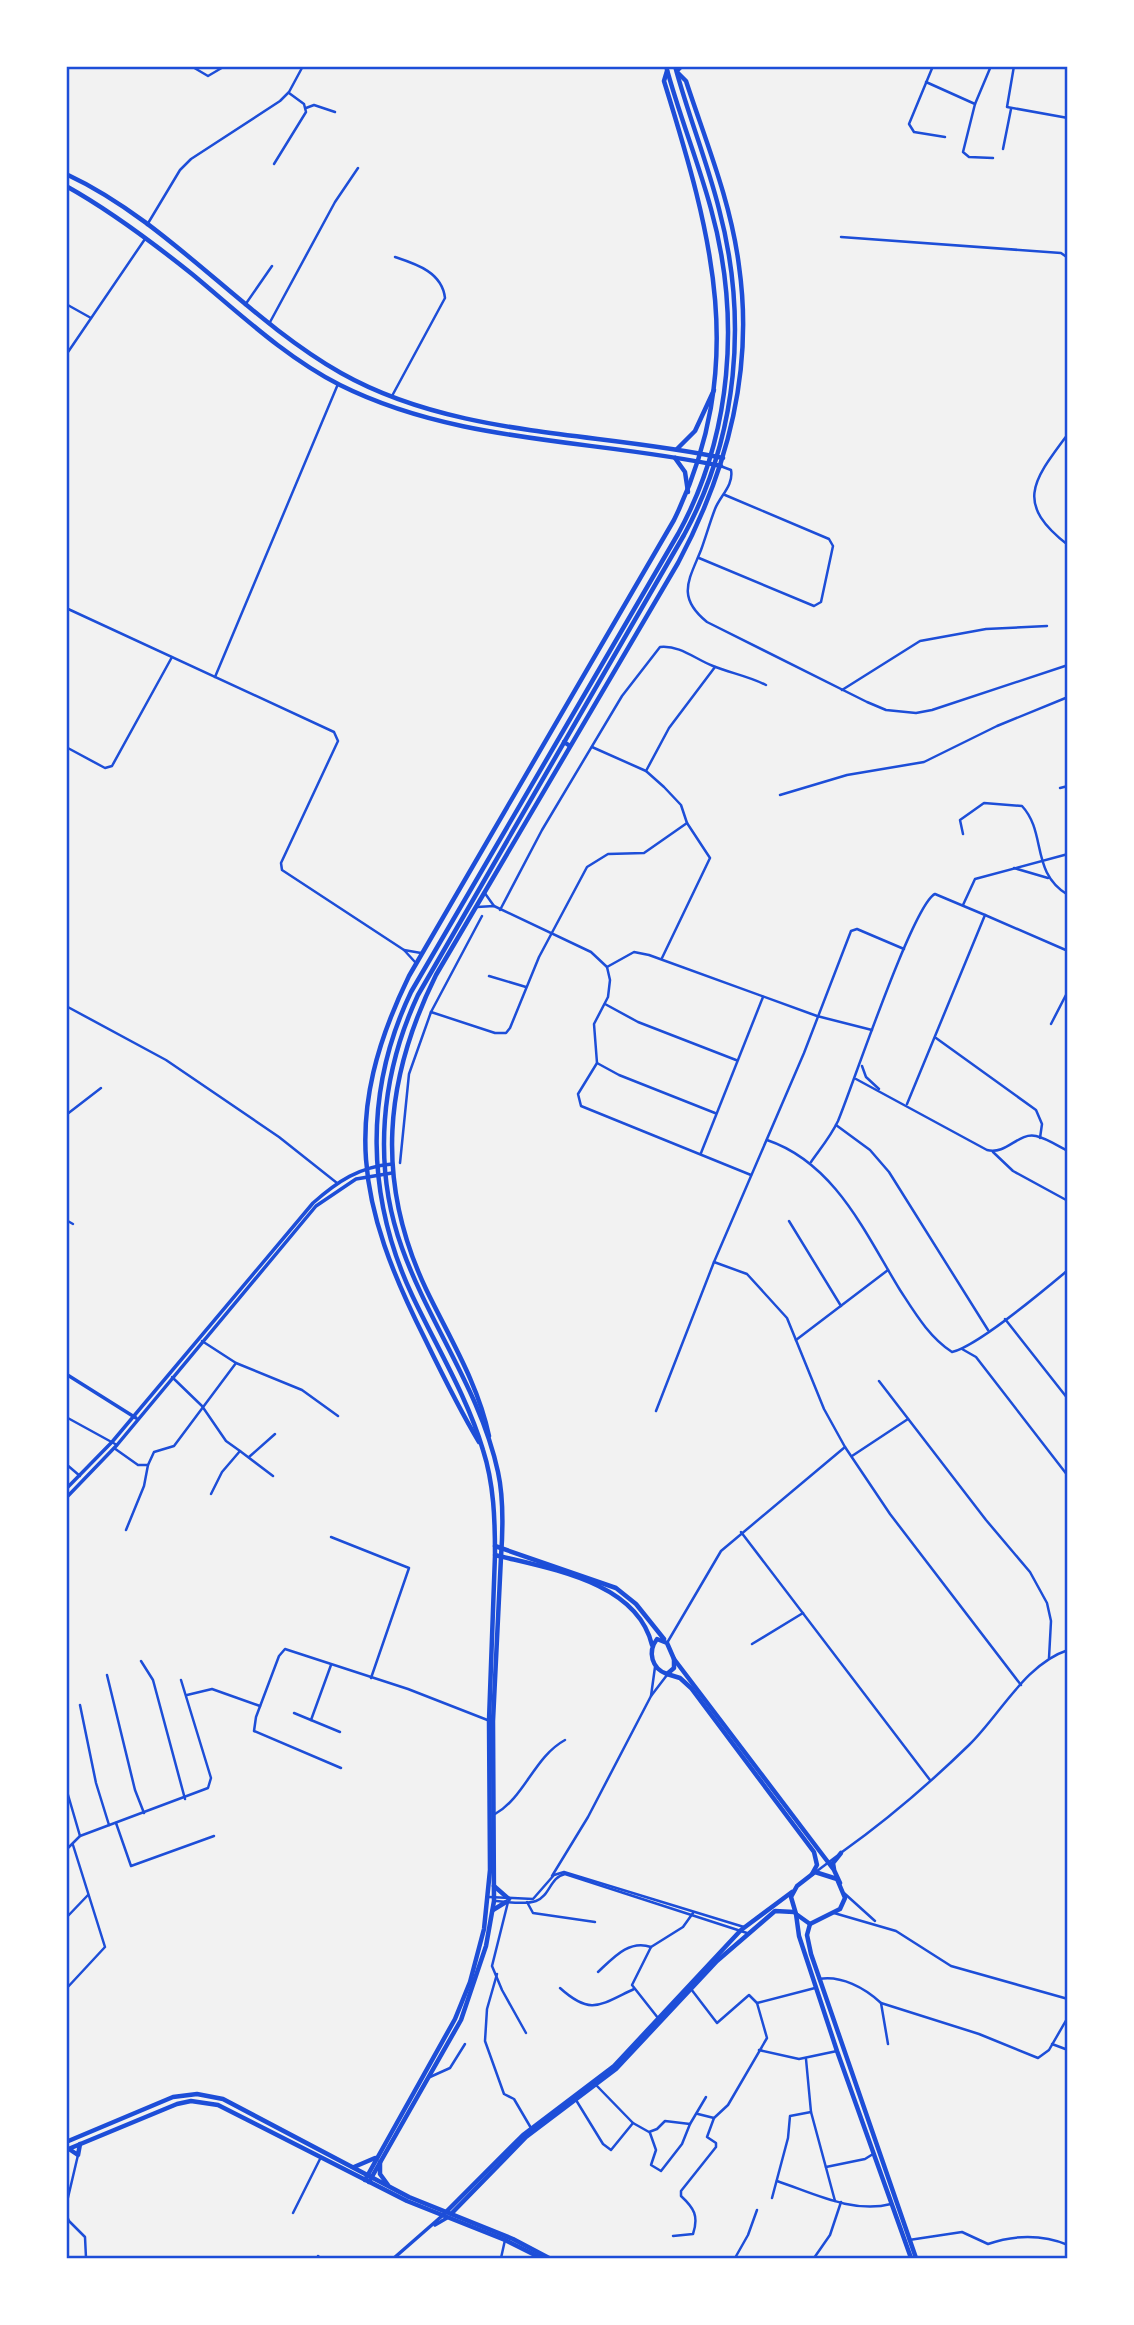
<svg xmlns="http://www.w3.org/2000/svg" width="1134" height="2325" font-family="Roboto,sans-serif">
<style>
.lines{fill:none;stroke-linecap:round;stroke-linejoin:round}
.minor{stroke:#1d4ed8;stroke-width:2.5}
.tertiary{stroke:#1d4ed8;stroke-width:3.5}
.secondary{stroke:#1d4ed8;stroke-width:3.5}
.primary{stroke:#1d4ed8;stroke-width:4.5}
.trunk{stroke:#1d4ed8;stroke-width:4.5}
.neatline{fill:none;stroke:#1d4ed8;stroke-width:2.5}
</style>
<rect width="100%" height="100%" fill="#f2f2f2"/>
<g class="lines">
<g class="minor">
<path d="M 191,66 L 208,76 L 225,66"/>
<path d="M 933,66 L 909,124 L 914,132 L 945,137"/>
<path d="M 1014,66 L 1007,107 L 1068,118"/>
<path d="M 677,72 L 683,66"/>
<path d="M 926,82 L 975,104 L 963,152 L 969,157 L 993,158"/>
<path d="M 975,104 L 991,66"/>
<path d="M 306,108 L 314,105 L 335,112"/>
<path d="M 1003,149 L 1011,109"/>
<path d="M 274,164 L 306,112 L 304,104 L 289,93"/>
<path d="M 147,225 L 180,170 L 191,159 L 280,101 L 289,92 L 303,66"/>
<path d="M 841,237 L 1061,253 L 1068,258"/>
<path d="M 66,304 L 91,318"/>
<path d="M 245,305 L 272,266"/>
<path d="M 269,324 L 335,202 L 358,168"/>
<path d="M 66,355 L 145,239"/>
<path d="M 392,396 L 445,298 C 442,272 416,264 395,257"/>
<path d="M 1068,434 C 1033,481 1014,503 1068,545"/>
<path d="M 723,467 L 731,470 C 734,485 720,496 715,509 C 710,522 706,536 701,550 C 689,580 676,597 707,622 L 867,702 L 886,710 L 916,713 L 932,710 L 1068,665"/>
<path d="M 699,558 L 814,606 L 821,602 L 833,546 L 829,539 L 725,495"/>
<path d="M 66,608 L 334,732 L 338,741 L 281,863 L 282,870 L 404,950 L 415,962"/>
<path d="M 215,677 L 338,384"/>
<path d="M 842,690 L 920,641 L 986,629 L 1047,626"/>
<path d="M 66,747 L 105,768 L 112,766 L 172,657"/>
<path d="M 592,747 L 646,771 L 664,787 L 681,805 L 687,823 L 710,858 L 662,958"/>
<path d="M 646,771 L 669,728 L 715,667"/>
<path d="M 1060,788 L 1068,786"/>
<path d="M 780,795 L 847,775 L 924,762 L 997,726 L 1068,697"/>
<path d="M 963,834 L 960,820 L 984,803 L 1022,806 C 1047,833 1030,872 1068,895"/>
<path d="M 1014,868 L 1048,878"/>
<path d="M 484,892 L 494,906"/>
<path d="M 963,905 L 975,879 L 1068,854"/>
<path d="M 477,907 L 494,906 L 591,952 L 607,967 L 610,980 L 608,997 L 594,1024 L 597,1063 L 578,1094 L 581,1106 L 751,1175"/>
<path d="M 500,910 L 542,830 L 622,696 L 660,647 C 680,645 695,659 713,666 C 730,673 748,676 766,685"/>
<path d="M 985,915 L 1068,951"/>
<path d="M 904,949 L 857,929 L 851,931 L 804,1053 L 714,1262 L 747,1274 L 787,1318 L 824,1409 L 845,1447 L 890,1514 L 1021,1685"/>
<path d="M 404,950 L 421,953"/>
<path d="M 607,967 L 634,952 L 649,955 L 817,1016 L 872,1030"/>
<path d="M 489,976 L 526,987"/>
<path d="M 605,1004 L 638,1022 L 736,1060"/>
<path d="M 66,1006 L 166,1060 L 279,1137 L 337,1183"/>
<path d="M 431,1012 L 495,1033 L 506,1033 L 510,1028 L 539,957 L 587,867 L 608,854 L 644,853 L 687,823"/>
<path d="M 1051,1024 L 1068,991"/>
<path d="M 936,1038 L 1036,1110 L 1042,1124 L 1040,1138"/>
<path d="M 597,1063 L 619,1075 L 715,1113"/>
<path d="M 862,1066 L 866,1077 L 879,1089"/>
<path d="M 856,1079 L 987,1150 C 1007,1155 1018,1132 1036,1136 C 1046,1138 1058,1146 1068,1151"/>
<path d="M 66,1115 L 101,1088"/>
<path d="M 836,1125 L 870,1150 L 889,1172 L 988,1330"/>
<path d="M 767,1140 C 835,1163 865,1233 900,1290 C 915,1313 929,1337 952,1352 C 978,1346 1044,1290 1068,1270"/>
<path d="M 993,1152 L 1013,1171 L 1068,1201"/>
<path d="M 701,1153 L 763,997"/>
<path d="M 811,1162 C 820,1149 831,1136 838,1121 C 852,1088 913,904 935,894 L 985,915 L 907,1104"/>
<path d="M 400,1163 L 409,1074 L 431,1012 L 482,916"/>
<path d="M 66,1220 L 73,1224"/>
<path d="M 789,1221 L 841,1306"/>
<path d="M 1005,1319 L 1068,1399"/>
<path d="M 796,1340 L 888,1270"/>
<path d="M 202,1341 L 236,1363 L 302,1390 L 338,1416"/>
<path d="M 962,1349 L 976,1357 L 1068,1476"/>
<path d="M 172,1377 L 202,1406 L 226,1441 L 240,1451 L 222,1472 L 211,1494"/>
<path d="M 879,1381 L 986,1520 L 1030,1572 L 1047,1603 L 1051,1621 L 1049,1658"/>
<path d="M 656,1411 L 714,1262"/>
<path d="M 66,1417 L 117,1445"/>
<path d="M 114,1448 L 138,1465 L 148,1465 L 154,1452 L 174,1446 L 236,1363"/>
<path d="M 240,1451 L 273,1476"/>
<path d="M 852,1456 L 908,1419"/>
<path d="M 249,1457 L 275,1434"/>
<path d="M 66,1464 L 80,1476"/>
<path d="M 126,1530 L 144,1486 L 148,1465"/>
<path d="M 741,1532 L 930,1780"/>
<path d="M 331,1537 L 409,1568 L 371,1678"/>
<path d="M 667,1643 L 721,1551 L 845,1447"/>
<path d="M 752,1644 L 803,1613"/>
<path d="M 141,1661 L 153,1680 L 185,1799"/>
<path d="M 107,1675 L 135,1790 L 144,1813"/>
<path d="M 187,1695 L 212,1689 L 260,1706"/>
<path d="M 651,1696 L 655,1667"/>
<path d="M 80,1705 L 96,1783 L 109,1825"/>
<path d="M 294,1713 L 340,1732"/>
<path d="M 311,1720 L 331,1665"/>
<path d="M 341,1768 L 254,1731 L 256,1717 L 279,1656 L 285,1649 L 408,1689 L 490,1721"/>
<path d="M 66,1788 L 80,1836"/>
<path d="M 495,1814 C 525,1797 534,1757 565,1740"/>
<path d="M 116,1823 L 131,1866 L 214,1836"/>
<path d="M 66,1850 L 80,1836 L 208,1788 L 211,1778 L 181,1680"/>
<path d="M 842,1852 C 887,1820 930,1783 969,1745 C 1000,1715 1025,1664 1068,1650"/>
<path d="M 817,1871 L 837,1856"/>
<path d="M 552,1876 L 588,1817 L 651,1696 L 667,1675"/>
<path d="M 844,1893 L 875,1921"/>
<path d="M 489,1897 L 533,1899 L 554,1875 L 564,1872 L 744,1927"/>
<path d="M 496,1901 C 508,1902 525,1905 536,1901 C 550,1896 550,1877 565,1874 L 747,1933"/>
<path d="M 508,1902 L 492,1966 L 502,1990 L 526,2033"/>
<path d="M 527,1902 L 533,1913 L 595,1922"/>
<path d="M 834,1913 L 896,1931 L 951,1966 L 1068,1999"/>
<path d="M 66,1918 L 88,1895"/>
<path d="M 598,1972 C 613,1958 629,1939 651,1947"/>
<path d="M 497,1974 L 487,2009 L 485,2041 L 504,2094 L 514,2099 L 531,2128"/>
<path d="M 819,1979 C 841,1975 865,1988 881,2003 L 979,2034 L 1038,2058 L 1049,2050 L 1068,2017"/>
<path d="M 560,1988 C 591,2016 600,2005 634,1989"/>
<path d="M 66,1989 L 105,1947 L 73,1845"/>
<path d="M 757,2003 L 815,1988"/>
<path d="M 881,2003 L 888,2044"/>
<path d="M 658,2018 L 632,1985 L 651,1947 L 683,1927 L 693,1913"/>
<path d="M 1052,2044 L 1068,2050"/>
<path d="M 759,2050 L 799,2059 L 837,2051"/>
<path d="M 806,2059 L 811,2112 L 835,2201"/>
<path d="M 430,2077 L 450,2068 L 465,2044"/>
<path d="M 597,2086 L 633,2123 L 649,2132 L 657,2129 L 665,2121 L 690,2124 L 706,2097"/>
<path d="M 576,2100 L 603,2144 L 611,2150 L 633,2123"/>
<path d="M 698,2114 L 714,2118"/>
<path d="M 650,2133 L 656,2150 L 651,2165 L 661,2171 L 682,2144 L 690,2124"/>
<path d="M 826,2167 L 865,2159 L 873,2154"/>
<path d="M 777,2181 C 813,2193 853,2214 891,2204"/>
<path d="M 772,2198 L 788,2138 L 790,2116 L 811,2112"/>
<path d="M 66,2206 L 78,2155"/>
<path d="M 293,2213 L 321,2157"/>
<path d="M 66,2214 L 69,2221 L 85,2237 L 86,2258"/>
<path d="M 673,2236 L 693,2234 C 699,2216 694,2208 681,2196 L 681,2191 L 716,2147 L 716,2143 L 707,2137 L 714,2118 L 728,2105 L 767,2038 L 757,2003 L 749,1995 L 717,2023 L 691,1989"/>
<path d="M 909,2240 L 962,2232 L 988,2244 C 1013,2235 1042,2234 1068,2245"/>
<path d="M 318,2256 L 320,2258"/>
<path d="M 501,2258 L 505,2240"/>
<path d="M 735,2258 L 748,2235 L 757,2210"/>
<path d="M 814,2258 L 830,2235 L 841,2202"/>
</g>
<g class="tertiary">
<path d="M 66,1374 L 136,1418"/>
<path d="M 435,2225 L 447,2218"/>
<path d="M 394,2258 L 442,2216"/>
</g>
<g class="secondary">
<path d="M 66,1489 L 112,1442 L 313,1203 C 338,1181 359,1167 392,1164"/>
<path d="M 66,1498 L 117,1445 L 316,1206 L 356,1179 L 392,1173"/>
</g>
<g class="primary">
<path d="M 489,1436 C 478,1383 449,1337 426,1289 C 375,1181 384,1080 436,975 L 678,563 C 727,471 754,371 739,266 C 731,202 706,142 686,81 L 678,73"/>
<path d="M 479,1442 C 459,1409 442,1374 425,1339 C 357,1204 341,1116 409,976 L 674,520 C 749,365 712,236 664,81 L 667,71"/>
<path d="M 495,1546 L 616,1588 L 636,1604 L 664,1639"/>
<path d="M 657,1639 L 667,1643 L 674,1659 L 674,1668 L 667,1674 C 652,1669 647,1652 657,1639 Z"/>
<path d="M 674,1659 L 834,1870 L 840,1883"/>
<path d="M 667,1674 L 680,1678 L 691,1688 L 814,1852 L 817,1865 L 812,1874"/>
<path d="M 834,1869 L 833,1863 L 841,1853"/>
<path d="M 815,1872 L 837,1879 L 845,1898 L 840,1909 L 810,1924 L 796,1914 L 791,1897 L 797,1886 Z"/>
<path d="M 494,1886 L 509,1899"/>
<path d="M 493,1910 L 506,1902"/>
<path d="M 796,1914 L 799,1936 L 837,2051 L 911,2258"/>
<path d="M 810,1924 L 807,1935 L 811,1954 L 916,2258"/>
<path d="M 66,2142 L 173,2097 L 197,2094 L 223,2099 L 409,2197 L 513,2239 L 549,2258"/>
<path d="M 69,2149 L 78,2155 L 80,2144"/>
<path d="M 66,2150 L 177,2104 L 191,2101 L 218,2105 L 407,2201 L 505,2240 L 541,2258"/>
<path d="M 380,2162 L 380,2174 L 388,2185"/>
<path d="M 354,2167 L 375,2158"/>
<path d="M 365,2180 L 455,2019 L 470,1982 L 484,1929 L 490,1870 L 489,1720 L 495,1555 C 551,1569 637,1582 652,1645"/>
<path d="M 369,2182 L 461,2020 L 486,1946 L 494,1901 L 493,1721 L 501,1557"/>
<path d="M 445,2213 L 523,2135 L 614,2066 L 741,1930 L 792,1892"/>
<path d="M 451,2214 L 526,2137 L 616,2069 L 717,1961 L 775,1911 L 794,1912"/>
</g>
<g class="trunk">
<path d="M 66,174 C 169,222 243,317 341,373 C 456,438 597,431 723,458"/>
<path d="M 66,186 C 111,211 152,242 192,274 C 239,313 285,357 340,385 C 458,444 594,439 721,466"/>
<path d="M 677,449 L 695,431 L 714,390"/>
<path d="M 675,458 L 685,472 L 688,492"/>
<path d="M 564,742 L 570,746"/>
<path d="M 495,1555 C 495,1520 494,1484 483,1450 C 467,1396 436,1346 412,1295 C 366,1197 364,1090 411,992 L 678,534 C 732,436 741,317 711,209 C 698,161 679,115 666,66"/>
<path d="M 501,1557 C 503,1529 504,1499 498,1472 C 481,1392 429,1324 402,1248 C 372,1165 381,1074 418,995 L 684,535 C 738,436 748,318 719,209 C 707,161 688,115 675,66"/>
</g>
</g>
<rect width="1134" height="2325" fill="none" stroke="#ffffff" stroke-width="136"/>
<rect x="68" y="68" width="998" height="2189" class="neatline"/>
</svg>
